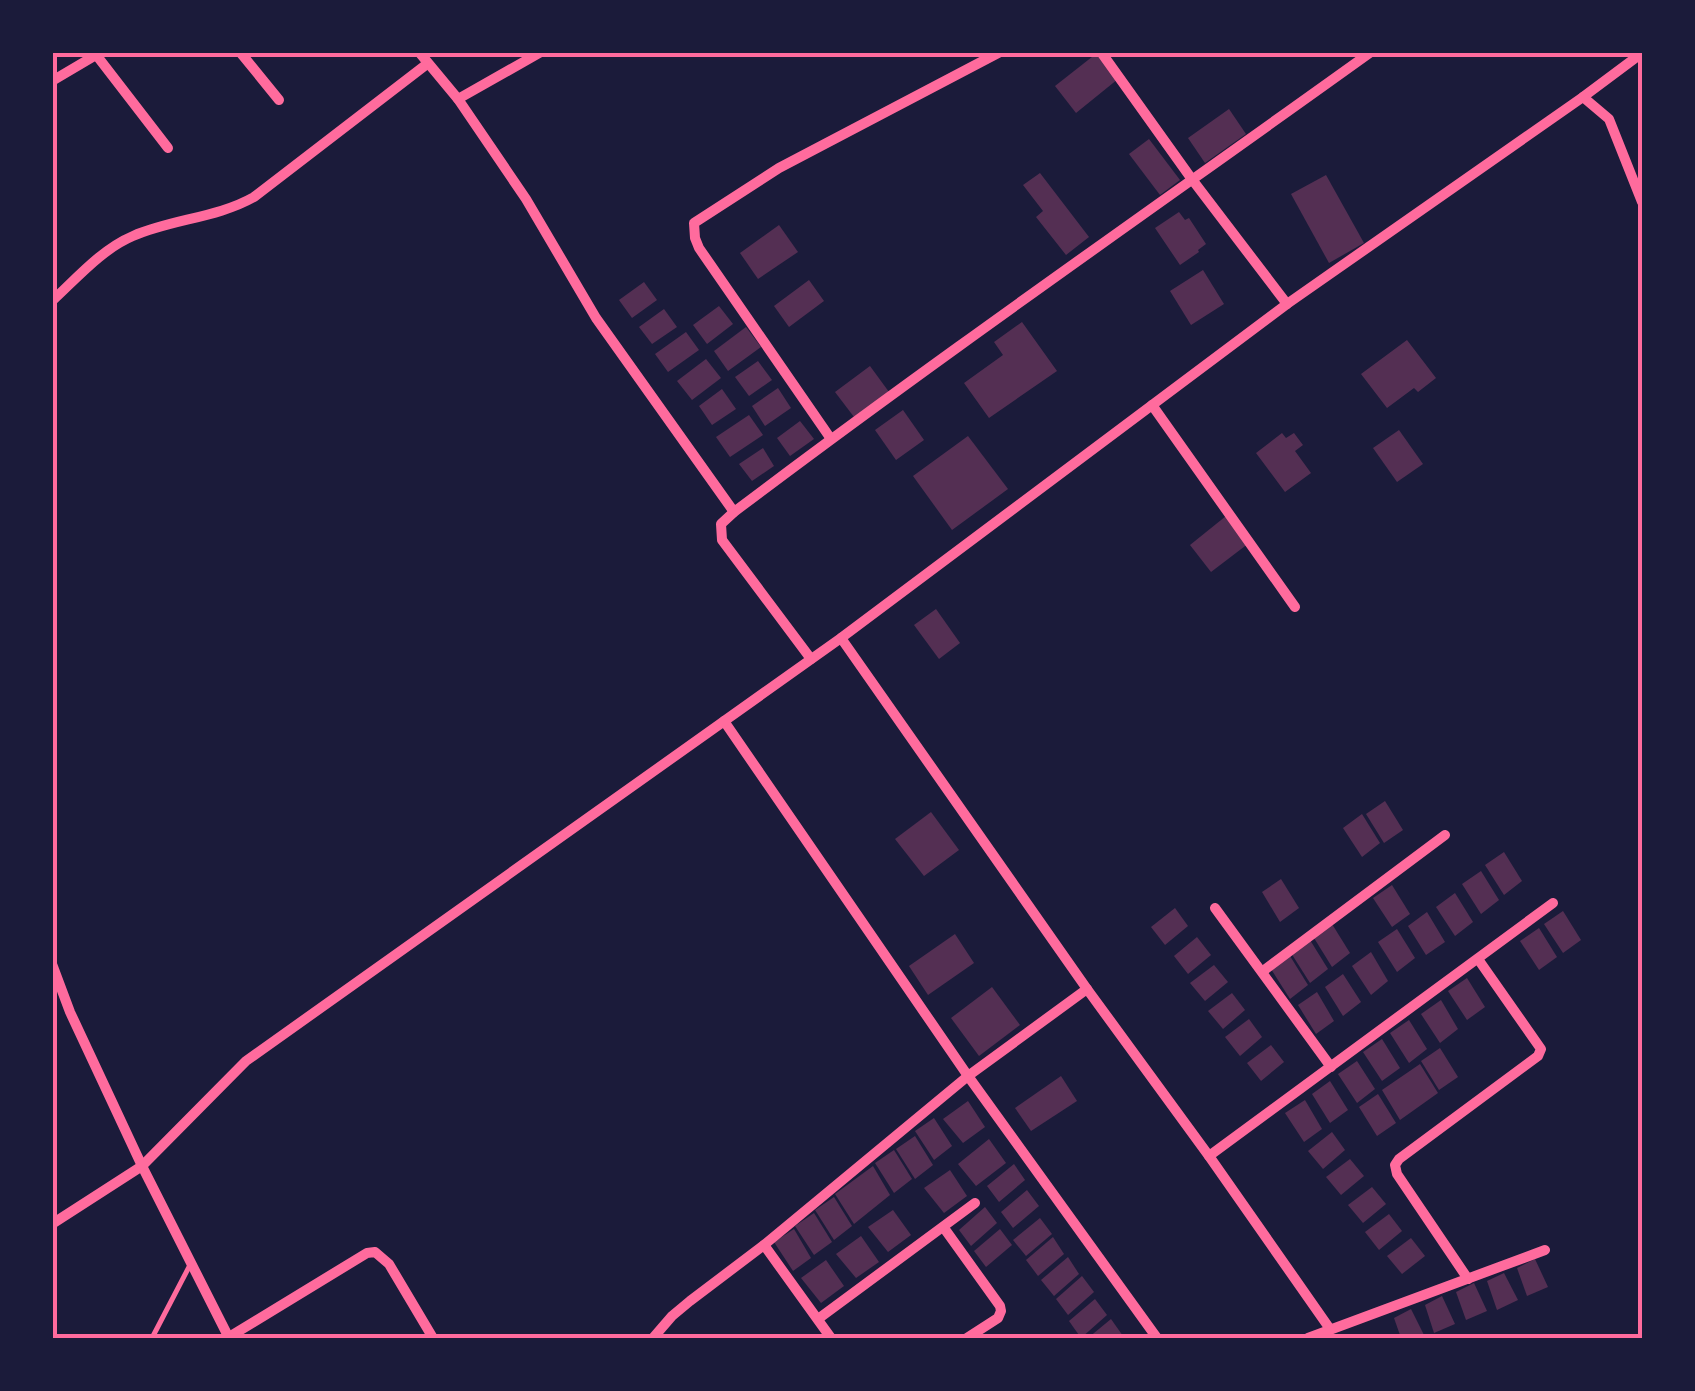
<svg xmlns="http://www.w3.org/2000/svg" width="1695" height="1391" font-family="Mulish,sans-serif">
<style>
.building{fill:#542f53}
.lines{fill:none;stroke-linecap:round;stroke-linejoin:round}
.service{stroke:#ff6b9d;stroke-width:5}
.minor{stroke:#ff6b9d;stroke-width:10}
.neatline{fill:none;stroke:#ff6b9d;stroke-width:4}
</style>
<rect width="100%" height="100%" fill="#1b1b3a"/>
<g class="building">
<path d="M 1097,53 L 1118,79 L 1076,113 L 1055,86 Z"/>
<path d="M 1229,109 L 1246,134 L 1205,163 L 1188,138 Z"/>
<path d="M 1149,139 L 1180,180 L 1160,195 L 1129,154 Z"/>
<path d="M 1040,173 L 1089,237 L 1066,255 L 1036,217 L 1043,211 L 1023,185 Z"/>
<path d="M 1326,175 L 1364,243 L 1329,263 L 1291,194 Z"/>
<path d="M 1179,212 L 1185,220 L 1189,218 L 1206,244 L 1198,250 L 1199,252 L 1180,265 L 1155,228 Z"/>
<path d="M 779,225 L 798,252 L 758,279 L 740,253 Z"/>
<path d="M 1203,270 L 1224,304 L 1191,325 L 1170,291 Z"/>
<path d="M 809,280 L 824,301 L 789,327 L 774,306 Z"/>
<path d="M 644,282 L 657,300 L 632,318 L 619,300 Z"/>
<path d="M 719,306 L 733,324 L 707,344 L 693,325 Z"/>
<path d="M 664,309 L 677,327 L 652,344 L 639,327 Z"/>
<path d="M 1022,322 L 1057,371 L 989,418 L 964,383 L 1003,355 L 994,342 Z"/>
<path d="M 746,327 L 761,347 L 728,371 L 714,351 Z"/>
<path d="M 686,332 L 699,350 L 668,372 L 655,354 Z"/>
<path d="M 1407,340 L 1436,378 L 1418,392 L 1414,388 L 1387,408 L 1361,374 Z"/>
<path d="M 706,359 L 721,378 L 692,400 L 677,381 Z"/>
<path d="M 758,361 L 772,380 L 749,396 L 735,377 Z"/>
<path d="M 870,366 L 889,392 L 854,417 L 835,392 Z"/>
<path d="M 778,388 L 791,408 L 765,426 L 752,406 Z"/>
<path d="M 722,389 L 736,409 L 712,425 L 699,406 Z"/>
<path d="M 903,410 L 924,440 L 896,460 L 875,430 Z"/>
<path d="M 749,415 L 763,435 L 730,457 L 716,437 Z"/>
<path d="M 800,421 L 814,439 L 790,456 L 777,438 Z"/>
<path d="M 1399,430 L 1423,464 L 1397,482 L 1373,448 Z"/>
<path d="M 1282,433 L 1286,438 L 1294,433 L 1303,445 L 1295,451 L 1311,473 L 1285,492 L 1256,453 Z"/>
<path d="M 968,436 L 1008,489 L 952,530 L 913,476 Z"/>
<path d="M 763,448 L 774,466 L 752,481 L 739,464 Z"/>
<path d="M 1231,512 L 1253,540 L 1211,572 L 1190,545 Z"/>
<path d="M 936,609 L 960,643 L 939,659 L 914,625 Z"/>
<path d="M 1385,801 L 1403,830 L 1384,843 L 1366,814 Z"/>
<path d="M 931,812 L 959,850 L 924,876 L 895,839 Z"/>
<path d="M 1362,814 L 1380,843 L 1362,857 L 1343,828 Z"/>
<path d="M 1504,852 L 1522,881 L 1504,895 L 1485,865 Z"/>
<path d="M 1481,871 L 1499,900 L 1481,914 L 1462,884 Z"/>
<path d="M 1281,879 L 1299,908 L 1280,922 L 1262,892 Z"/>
<path d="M 1392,885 L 1410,914 L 1392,927 L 1373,898 Z"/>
<path d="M 1455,893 L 1473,922 L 1455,936 L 1436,907 Z"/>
<path d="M 1175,908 L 1188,926 L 1165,945 L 1151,927 Z"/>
<path d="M 1563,911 L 1581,940 L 1563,953 L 1544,924 Z"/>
<path d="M 1427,912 L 1445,942 L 1426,955 L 1408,926 Z"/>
<path d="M 1332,924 L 1350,953 L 1332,967 L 1314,938 Z"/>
<path d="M 1539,928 L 1557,957 L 1539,970 L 1520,941 Z"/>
<path d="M 1397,929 L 1415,958 L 1397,972 L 1378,942 Z"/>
<path d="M 955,934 L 974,963 L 928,995 L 909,966 Z"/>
<path d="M 1197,937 L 1211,955 L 1188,974 L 1174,956 Z"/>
<path d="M 1310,940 L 1328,969 L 1310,983 L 1291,953 Z"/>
<path d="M 1371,952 L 1388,981 L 1371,995 L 1352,966 Z"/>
<path d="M 1290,956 L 1308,985 L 1290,999 L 1271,969 Z"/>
<path d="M 1214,965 L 1228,982 L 1205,1001 L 1190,983 Z"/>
<path d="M 1343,974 L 1361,1002 L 1343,1016 L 1325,987 Z"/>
<path d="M 1467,978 L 1485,1007 L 1467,1020 L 1448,991 Z"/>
<path d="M 992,987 L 1020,1025 L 979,1056 L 951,1018 Z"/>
<path d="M 1317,992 L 1334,1021 L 1316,1034 L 1298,1005 Z"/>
<path d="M 1232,993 L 1245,1010 L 1223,1029 L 1208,1011 Z"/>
<path d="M 1441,1000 L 1458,1029 L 1440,1043 L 1421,1014 Z"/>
<path d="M 1249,1019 L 1262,1037 L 1240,1056 L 1225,1037 Z"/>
<path d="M 1409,1020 L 1427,1049 L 1409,1063 L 1390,1033 Z"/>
<path d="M 1382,1039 L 1400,1068 L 1382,1081 L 1363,1052 Z"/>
<path d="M 1271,1045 L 1284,1062 L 1261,1081 L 1247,1063 Z"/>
<path d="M 1440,1048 L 1458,1077 L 1439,1090 L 1421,1061 Z"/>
<path d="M 1357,1061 L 1375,1089 L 1357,1103 L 1338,1074 Z"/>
<path d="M 1420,1064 L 1438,1093 L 1400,1120 L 1382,1090 Z"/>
<path d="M 1061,1076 L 1077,1101 L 1031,1131 L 1015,1108 Z"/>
<path d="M 1330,1081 L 1348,1110 L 1330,1123 L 1312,1094 Z"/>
<path d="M 1378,1094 L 1396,1123 L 1377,1136 L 1359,1107 Z"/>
<path d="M 1305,1100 L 1322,1129 L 1304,1142 L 1285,1113 Z"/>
<path d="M 968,1101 L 985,1127 L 963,1143 L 943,1119 Z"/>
<path d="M 934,1118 L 952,1146 L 934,1160 L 915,1131 Z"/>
<path d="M 1332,1132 L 1345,1150 L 1323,1169 L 1308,1151 Z"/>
<path d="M 915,1136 L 933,1165 L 915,1179 L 896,1149 Z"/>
<path d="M 989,1139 L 1006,1163 L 976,1186 L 958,1164 Z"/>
<path d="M 894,1150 L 912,1179 L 894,1193 L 875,1163 Z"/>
<path d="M 1350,1159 L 1364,1176 L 1341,1195 L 1326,1177 Z"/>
<path d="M 1014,1164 L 1025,1180 L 999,1202 L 987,1186 Z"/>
<path d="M 873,1166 L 890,1195 L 854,1224 L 835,1194 Z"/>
<path d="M 950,1170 L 967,1196 L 944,1213 L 924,1188 Z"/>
<path d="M 1372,1187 L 1386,1204 L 1363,1223 L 1348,1205 Z"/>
<path d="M 1027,1190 L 1039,1206 L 1013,1228 L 1001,1212 Z"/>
<path d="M 834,1197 L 852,1226 L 834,1240 L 815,1210 Z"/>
<path d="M 985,1207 L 997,1223 L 971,1246 L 959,1230 Z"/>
<path d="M 893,1210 L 911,1235 L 888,1252 L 868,1227 Z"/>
<path d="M 814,1213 L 832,1242 L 814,1255 L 795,1226 Z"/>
<path d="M 1389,1214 L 1402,1231 L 1379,1250 L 1365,1232 Z"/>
<path d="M 1040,1218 L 1052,1234 L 1026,1256 L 1013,1240 Z"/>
<path d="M 794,1229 L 811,1258 L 793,1271 L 774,1242 Z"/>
<path d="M 1000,1229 L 1012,1245 L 986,1267 L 974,1251 Z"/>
<path d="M 861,1236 L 879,1262 L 856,1278 L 836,1254 Z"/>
<path d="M 1053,1237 L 1064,1254 L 1038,1276 L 1026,1260 Z"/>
<path d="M 1411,1238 L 1425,1256 L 1402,1274 L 1387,1256 Z"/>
<path d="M 1068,1257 L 1079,1274 L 1054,1296 L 1041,1280 Z"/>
<path d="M 1535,1259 L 1548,1287 L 1527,1296 L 1517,1268 Z"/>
<path d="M 826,1260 L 844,1286 L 821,1303 L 801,1278 Z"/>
<path d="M 1504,1273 L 1518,1300 L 1497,1310 L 1487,1281 Z"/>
<path d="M 1082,1276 L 1094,1292 L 1068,1315 L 1056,1299 Z"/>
<path d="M 1474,1283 L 1487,1311 L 1466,1320 L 1456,1292 Z"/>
<path d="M 1442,1296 L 1455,1324 L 1434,1333 L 1425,1305 Z"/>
<path d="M 1095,1299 L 1107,1315 L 1081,1338 L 1069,1321 Z"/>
<path d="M 1411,1309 L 1425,1337 L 1401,1338 L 1394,1318 Z"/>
<path d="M 1111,1319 L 1123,1336 L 1119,1338 L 1088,1338 Z"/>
</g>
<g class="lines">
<path class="service" d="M 152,1338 L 190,1265"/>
<g class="minor">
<path d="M 94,52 L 168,148"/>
<path d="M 240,52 L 279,100"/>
<path d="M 419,52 L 458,99 L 526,199 L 596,318 L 734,512"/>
<path d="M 1101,52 L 1191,178 L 1287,304"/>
<path d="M 52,81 L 96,55"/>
<path d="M 1583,97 L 1642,53"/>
<path d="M 458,99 L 541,52"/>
<path d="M 52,301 C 77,278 102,249 133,236 C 172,219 217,218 254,197 L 427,64"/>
<path d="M 1152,405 L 1295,607"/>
<path d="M 831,439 L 699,248 L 695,238 L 694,223 L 779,168 L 1000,52"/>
<path d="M 841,638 L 1087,989 L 1209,1156 L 1330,1329"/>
<path d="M 811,659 L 722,540 L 721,524 L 734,512 C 943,354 1158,205 1371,52"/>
<path d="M 724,721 L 968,1076 L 1157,1338"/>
<path d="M 1215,908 L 1331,1067"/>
<path d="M 52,964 L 70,1012 L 142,1166 L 229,1338"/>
<path d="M 1263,971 L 1445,835"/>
<path d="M 1209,1156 L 1553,903"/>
<path d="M 52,1224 L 142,1166 L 246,1061 L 841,638 L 1287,304 L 1583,97 L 1609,119 L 1642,202"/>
<path d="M 944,1228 L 1000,1306 L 1001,1311 L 998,1318 L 967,1338"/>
<path d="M 764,1245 L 831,1338"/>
<path d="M 1468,1279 L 1397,1174 L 1395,1165 L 1399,1159 L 1538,1056 L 1541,1049 L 1478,959"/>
<path d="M 818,1319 L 975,1203"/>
<path d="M 229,1337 L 367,1253 L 375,1252 L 389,1264 L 433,1338"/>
<path d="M 653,1338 L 672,1316 L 690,1301 L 764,1245 L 968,1076 L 1087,989"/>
<path d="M 1308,1338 L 1545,1250"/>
</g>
</g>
<rect width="1695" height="1391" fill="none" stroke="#1b1b3a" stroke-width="110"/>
<rect x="55" y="55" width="1585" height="1281" class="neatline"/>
</svg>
